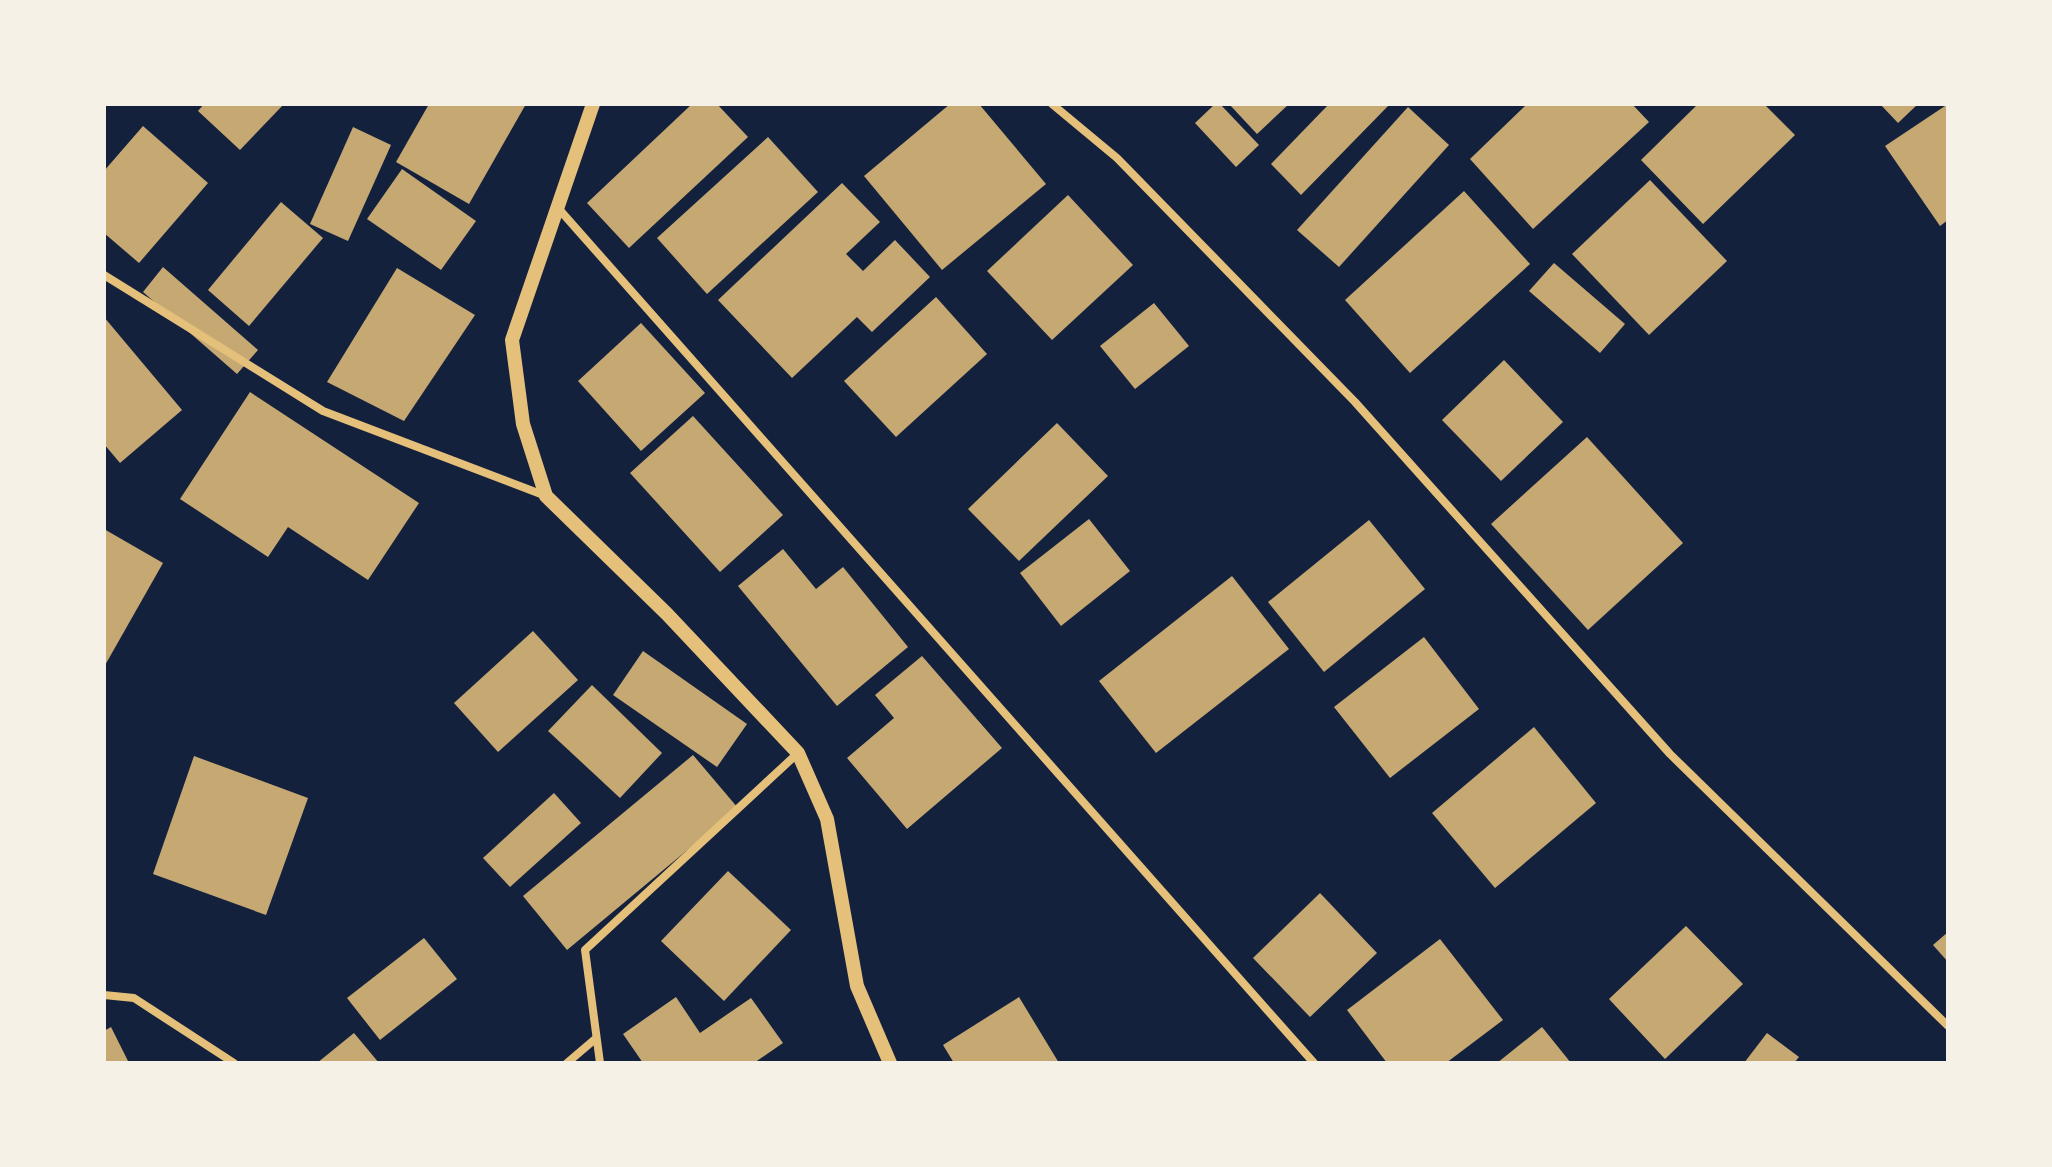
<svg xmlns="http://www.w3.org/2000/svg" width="2052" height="1167" font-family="Mulish,sans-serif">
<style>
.building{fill:#c6a872}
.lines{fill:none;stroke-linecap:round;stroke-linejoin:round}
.minor{stroke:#e5c07b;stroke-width:8}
.tertiary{stroke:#e5c07b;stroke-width:14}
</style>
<rect width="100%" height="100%" fill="#14213d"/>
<g class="building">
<path d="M 204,104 L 284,104 L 240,150 L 198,111 Z"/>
<path d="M 429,104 L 526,104 L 469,204 L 396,162 Z"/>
<path d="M 692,104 L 717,104 L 748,137 L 629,248 L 587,203 Z"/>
<path d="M 950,104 L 979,104 L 1046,184 L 942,270 L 864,176 Z"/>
<path d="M 1215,104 L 1220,104 L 1259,145 L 1236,167 L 1195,123 Z"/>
<path d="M 1229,104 L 1289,104 L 1257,134 Z"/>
<path d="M 1329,104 L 1390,104 L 1301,195 L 1271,164 Z"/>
<path d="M 1527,104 L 1632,104 L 1649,122 L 1533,229 L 1470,159 Z"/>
<path d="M 1698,104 L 1764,104 L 1795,135 L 1703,224 L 1641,160 Z"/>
<path d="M 1880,104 L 1918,104 L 1898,123 Z"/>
<path d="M 1948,104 L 1948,220 L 1940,226 L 1885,146 Z"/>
<path d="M 1408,107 L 1449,145 L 1339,267 L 1297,230 Z"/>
<path d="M 143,126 L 208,183 L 139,263 L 104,233 L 104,171 Z"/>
<path d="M 353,127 L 391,145 L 348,241 L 310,224 Z"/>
<path d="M 768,137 L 818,192 L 707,294 L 657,238 Z"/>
<path d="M 402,169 L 476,221 L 441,270 L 367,219 Z"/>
<path d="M 1650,180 L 1727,261 L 1649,335 L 1572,254 Z"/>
<path d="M 842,183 L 880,222 L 846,254 L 863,271 L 895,240 L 930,277 L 872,332 L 857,317 L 792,378 L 718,300 Z"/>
<path d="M 1464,191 L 1530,264 L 1410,373 L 1345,300 Z"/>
<path d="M 1068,195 L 1133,265 L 1052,340 L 987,271 Z"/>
<path d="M 281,202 L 323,238 L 249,326 L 208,290 Z"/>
<path d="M 1554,263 L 1625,324 L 1600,353 L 1529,291 Z"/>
<path d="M 163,267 L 258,350 L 237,374 L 143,292 Z"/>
<path d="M 397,268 L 475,315 L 404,421 L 327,382 Z"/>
<path d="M 936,297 L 987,354 L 896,437 L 844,381 Z"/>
<path d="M 1154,303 L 1189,346 L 1135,389 L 1100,346 Z"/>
<path d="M 104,317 L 182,410 L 120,463 L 104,444 Z"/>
<path d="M 641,323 L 705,393 L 641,451 L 578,381 Z"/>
<path d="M 1504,360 L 1563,422 L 1501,481 L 1442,420 Z"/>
<path d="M 250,392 L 419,503 L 368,580 L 288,527 L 268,557 L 180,499 Z"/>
<path d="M 693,416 L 783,515 L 720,572 L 630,473 Z"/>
<path d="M 1057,423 L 1108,476 L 1019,561 L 968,509 Z"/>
<path d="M 1587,437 L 1683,543 L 1588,630 L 1491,524 Z"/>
<path d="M 1089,519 L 1130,571 L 1061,626 L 1020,573 Z"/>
<path d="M 1369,520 L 1425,589 L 1324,672 L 1268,602 Z"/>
<path d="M 104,529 L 163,563 L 104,667 Z"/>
<path d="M 783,549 L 816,589 L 843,567 L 908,647 L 837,706 L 738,586 Z"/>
<path d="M 1232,576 L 1289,649 L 1156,753 L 1099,681 Z"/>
<path d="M 533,631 L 578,680 L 498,752 L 454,703 Z"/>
<path d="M 1424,637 L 1479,709 L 1390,778 L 1334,707 Z"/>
<path d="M 643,651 L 747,724 L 717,767 L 613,695 Z"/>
<path d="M 922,656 L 1002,748 L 907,829 L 847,758 L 894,718 L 875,695 Z"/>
<path d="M 592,685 L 662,753 L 620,798 L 548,731 Z"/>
<path d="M 1534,727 L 1596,803 L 1495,888 L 1432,813 Z"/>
<path d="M 693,755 L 738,808 L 567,950 L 523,896 Z"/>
<path d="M 194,756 L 308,798 L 266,915 L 153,874 Z"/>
<path d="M 554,793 L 581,823 L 510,887 L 483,858 Z"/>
<path d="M 728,871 L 791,930 L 724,1001 L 661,941 Z"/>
<path d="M 1320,893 L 1377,953 L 1310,1017 L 1253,958 Z"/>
<path d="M 1686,926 L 1743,984 L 1665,1059 L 1609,999 Z"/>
<path d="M 1948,932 L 1948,962 L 1933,945 Z"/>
<path d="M 424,938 L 457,979 L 380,1040 L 347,998 Z"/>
<path d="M 1440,939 L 1503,1020 L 1446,1063 L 1387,1063 L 1347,1010 Z"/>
<path d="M 676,997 L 700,1033 L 751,998 L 783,1043 L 754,1063 L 643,1063 L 623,1034 Z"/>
<path d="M 1019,997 L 1059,1063 L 954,1063 L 943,1045 Z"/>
<path d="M 111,1027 L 129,1063 L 104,1063 L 104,1031 Z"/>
<path d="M 1542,1027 L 1571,1063 L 1497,1063 Z"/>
<path d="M 354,1033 L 379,1063 L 317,1063 Z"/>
<path d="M 1767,1033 L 1799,1057 L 1794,1063 L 1744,1063 Z"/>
</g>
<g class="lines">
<g class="minor">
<path d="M 1052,104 L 1117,158 L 1355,402 L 1670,754 L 1948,1026"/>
<path d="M 558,208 L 1314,1063"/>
<path d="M 104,275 L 323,411 L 546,496"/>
<path d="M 104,995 L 134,998 L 234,1063"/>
<path d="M 567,1063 L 594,1040"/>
<path d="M 600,1063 L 585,950 L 798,753"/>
</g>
<path class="tertiary" d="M 593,104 L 512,340 L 523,424 L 546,496 L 667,614 L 798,753 L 827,819 L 857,986 L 890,1063"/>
</g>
<rect width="2052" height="1167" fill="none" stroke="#f6f1e7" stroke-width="212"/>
</svg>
